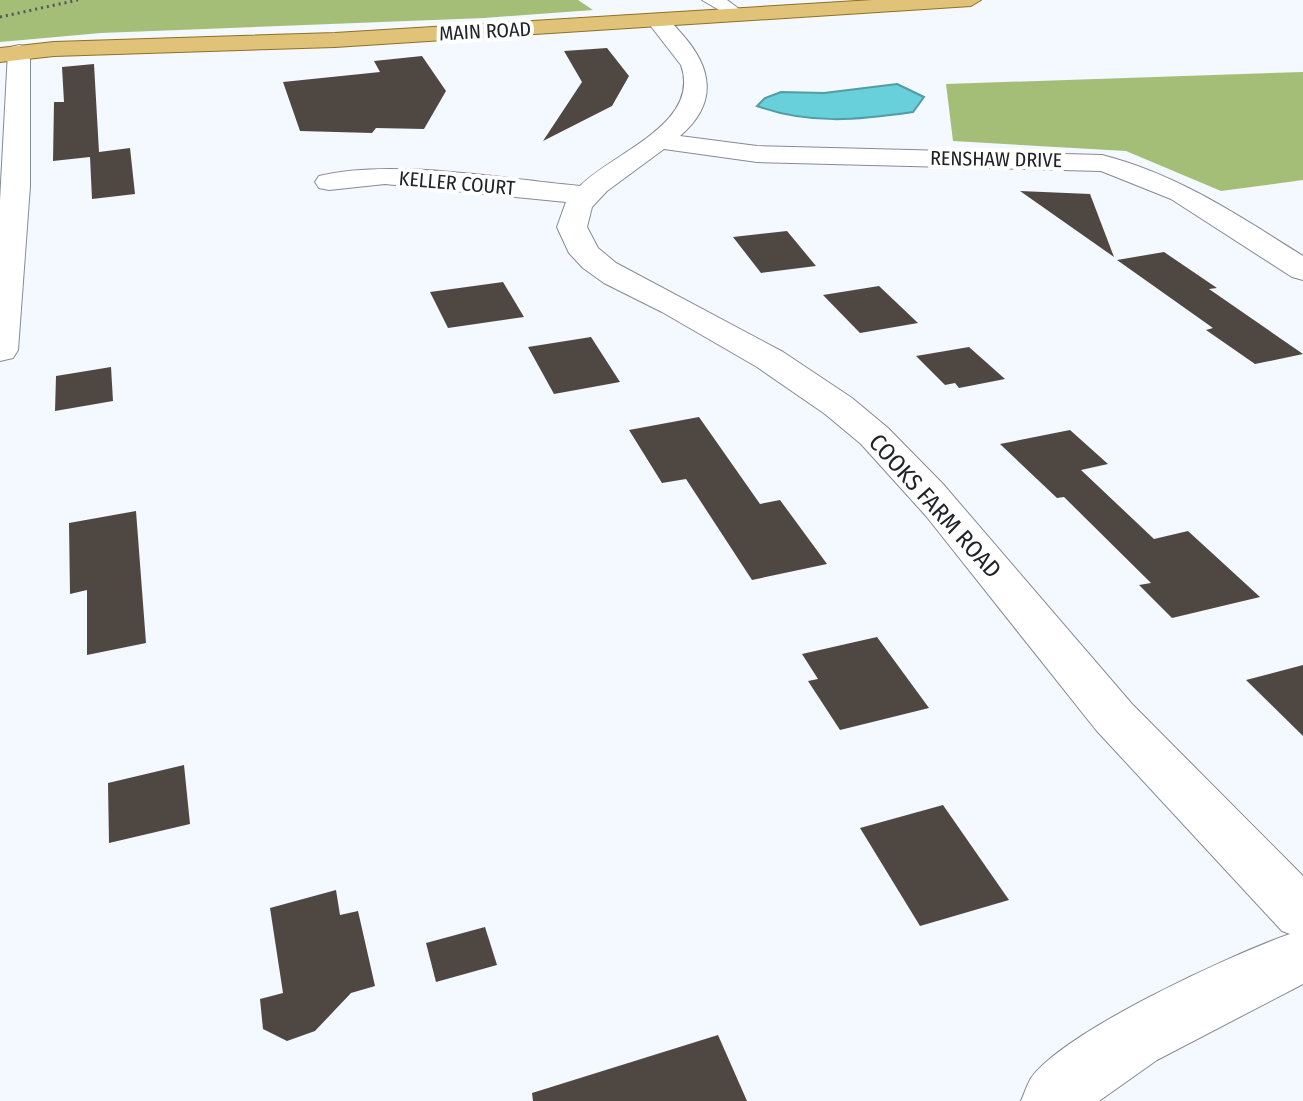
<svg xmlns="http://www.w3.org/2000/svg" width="1303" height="1101" font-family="'Fira Sans Condensed',sans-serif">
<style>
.forest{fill:#a4be78}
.water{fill:#67d0da;stroke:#529ca4;stroke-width:2}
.building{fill:#4f4842}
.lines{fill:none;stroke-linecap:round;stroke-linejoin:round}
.minor-casing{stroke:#868a92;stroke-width:2}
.major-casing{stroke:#907022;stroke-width:2}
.minor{fill:#fff;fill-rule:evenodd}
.major{fill:#e0c279;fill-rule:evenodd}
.rail{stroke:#54575b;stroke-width:3;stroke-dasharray:2 4;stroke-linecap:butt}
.labels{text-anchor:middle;stroke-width:8;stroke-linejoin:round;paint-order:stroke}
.far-street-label{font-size:20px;fill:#212326;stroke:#fff}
.street-label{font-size:24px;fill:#212326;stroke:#fff}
</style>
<rect width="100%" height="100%" fill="#f4f8ff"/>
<g class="forest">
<path d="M 0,0 L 578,0 L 593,10 L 484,18 L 101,33 L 0,42 Z"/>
<path d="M 1303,72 L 1303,180 L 1221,191 L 1126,151 L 953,141 L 946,84 Z"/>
</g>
<path class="water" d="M 897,84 L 924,97 L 913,112 C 859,120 809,125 757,106 L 765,98 L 781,92 L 824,93 Z"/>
<g class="building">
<path d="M 607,48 L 629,76 L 612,106 L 543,141 L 582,82 L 564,51 Z"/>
<path d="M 422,56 L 446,91 L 424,129 L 376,128 L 372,133 L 300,131 L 283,82 L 380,72 L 374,61 Z"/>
<path d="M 94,64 L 99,152 L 130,148 L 135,194 L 92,199 L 90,157 L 53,161 L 54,102 L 64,102 L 62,67 Z"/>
<path d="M 1020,191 L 1090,194 L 1114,257 Z"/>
<path d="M 787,231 L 816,266 L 761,273 L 733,237 Z"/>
<path d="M 1164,252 L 1217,288 L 1209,289 L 1303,354 L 1255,364 L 1206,330 L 1213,328 L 1117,260 Z"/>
<path d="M 503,282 L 524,317 L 448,328 L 430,292 Z"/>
<path d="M 879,286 L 918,323 L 860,333 L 823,295 Z"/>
<path d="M 591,337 L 620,382 L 554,394 L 528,347 Z"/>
<path d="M 969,347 L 1005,379 L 959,388 L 955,383 L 945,385 L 916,356 Z"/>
<path d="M 111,367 L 113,401 L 55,411 L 56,376 Z"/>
<path d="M 699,417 L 760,504 L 780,500 L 827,564 L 752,580 L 686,479 L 662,483 L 629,430 Z"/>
<path d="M 1070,430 L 1108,464 L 1081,470 L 1154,539 L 1188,531 L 1260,597 L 1172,618 L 1139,585 L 1151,583 L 1064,497 L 1057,498 L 1000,444 Z"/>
<path d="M 136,511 L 146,643 L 87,655 L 87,590 L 70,594 L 69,523 Z"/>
<path d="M 877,637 L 929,708 L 840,730 L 808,681 L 818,679 L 802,654 Z"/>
<path d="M 1303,665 L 1303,736 L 1246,680 Z"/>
<path d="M 184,765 L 190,824 L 109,843 L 108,783 Z"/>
<path d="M 943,805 L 1009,900 L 920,926 L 860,828 Z"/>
<path d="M 336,890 L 340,915 L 358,911 L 375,986 L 351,993 L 315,1031 L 287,1041 L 263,1029 L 260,999 L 283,993 L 270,908 Z"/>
<path d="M 485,927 L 497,965 L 436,982 L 426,943 Z"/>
<path d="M 718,1035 L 747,1101 L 533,1101 L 532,1093 Z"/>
</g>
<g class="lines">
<defs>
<g id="minor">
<path d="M 702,0 L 727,0 L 746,14 L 736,20 Z"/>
<path d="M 657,14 C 667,16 674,25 681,33 C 712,67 719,103 680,136 L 757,146 L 1102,155 C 1177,174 1238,215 1303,256 L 1303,280 L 1292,277 L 1171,199 L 1101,171 L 757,162 L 664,149 L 607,191 L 592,207 L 587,227 L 598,248 L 616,263 L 783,352 L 852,398 L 888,428 L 943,484 L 1132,704 L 1303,876 L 1303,984 L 1157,1060 L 1099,1101 L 1021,1101 C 1024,1094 1027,1085 1031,1078 C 1065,1031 1232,954 1290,934 L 1282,931 L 1096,730 L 926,516 L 861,444 L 825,414 L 757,367 L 662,312 L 604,283 L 583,268 L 569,253 L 557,227 L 566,202 L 385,184 L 329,190 L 319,188 L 315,182 L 319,176 C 393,158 503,179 580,186 C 612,153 702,124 681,65 L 646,20 Z"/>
<path d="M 19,45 L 27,47 L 30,52 L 30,186 L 18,350 L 13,358 L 0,361 L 0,201 L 8,52 L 11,47 Z"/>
</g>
<path id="major" d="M 873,0 L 981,0 L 971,6 L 335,47 L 54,56 L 0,62 L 0,48 L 54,42 L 335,33 Z"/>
</defs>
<use href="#minor" class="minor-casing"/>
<use href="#major" class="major-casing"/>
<use href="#minor" class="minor"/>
<use href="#major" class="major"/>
<path class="rail" d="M 0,17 L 78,0"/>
</g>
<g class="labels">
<g class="far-street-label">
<text transform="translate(485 31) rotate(-3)" y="7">MAIN ROAD</text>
<text transform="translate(996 159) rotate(1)" y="7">RENSHAW DRIVE</text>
<text transform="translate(457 183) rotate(5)" y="7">KELLER COURT</text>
</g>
<g class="street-label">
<text transform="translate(935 506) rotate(48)" y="8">COOKS FARM ROAD</text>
</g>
</g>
</svg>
